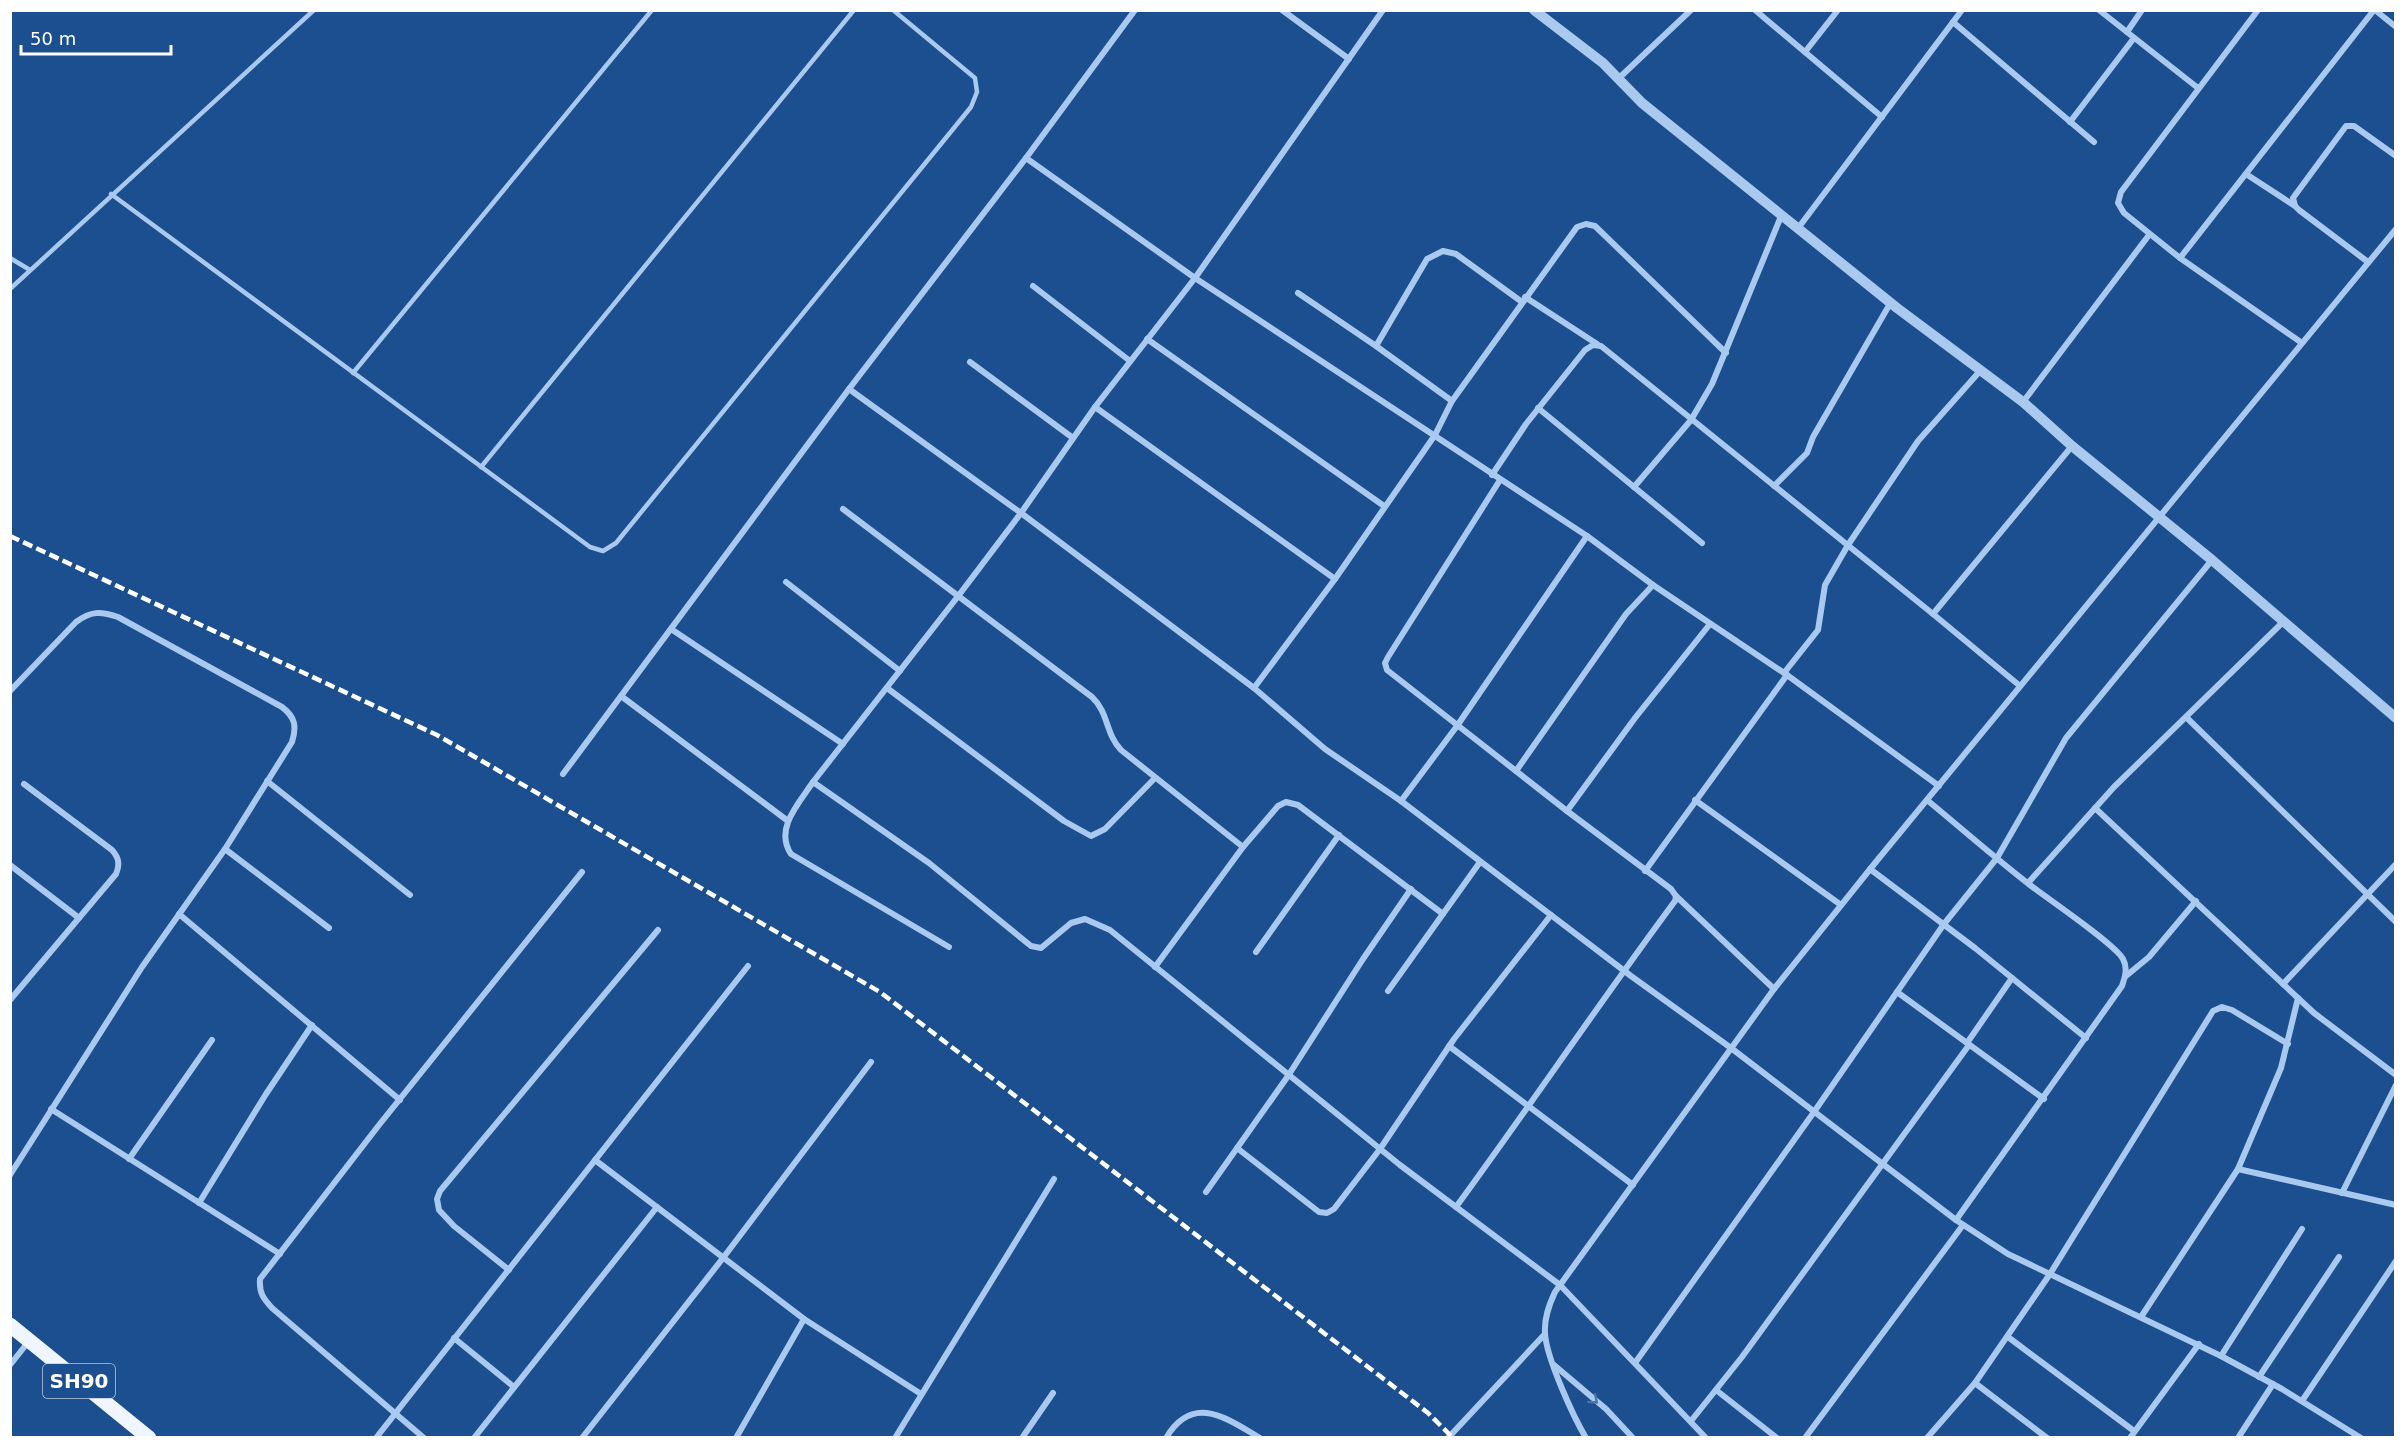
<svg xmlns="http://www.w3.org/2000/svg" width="2406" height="1448" font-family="'DejaVu Sans',sans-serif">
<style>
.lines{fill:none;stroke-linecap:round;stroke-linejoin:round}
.service{stroke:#a9c9ee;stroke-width:4.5}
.minor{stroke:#a9c9ee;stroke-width:6}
.tertiary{stroke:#a9c9ee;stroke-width:10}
.primary{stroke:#f0f6ff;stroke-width:15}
.rail{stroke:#fff;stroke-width:4.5;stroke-dasharray:10 4.5;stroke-linecap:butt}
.oneway{stroke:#4674ac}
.labels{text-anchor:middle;stroke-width:4.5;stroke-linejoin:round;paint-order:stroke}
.shield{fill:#1b4f8f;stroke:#bbcadd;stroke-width:1.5}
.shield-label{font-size:20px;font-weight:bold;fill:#fff}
</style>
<rect width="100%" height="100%" fill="#1b4f8f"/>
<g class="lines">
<g class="service">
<path d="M 111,194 L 590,547 L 603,551 L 616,543 L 971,107 L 977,92 L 975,78 L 893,10"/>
<path d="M 10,258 L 30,270"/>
<path d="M 10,289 L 314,10"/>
<path d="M 353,373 L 652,10"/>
<path d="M 481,467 L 854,10"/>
</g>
<g class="minor">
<path d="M 1135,10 L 1026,158 L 849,389 L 1021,513 L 1254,688 L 1325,749 L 1401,801 L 1631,976 L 1731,1048 L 1956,1220 L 2008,1254 L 2221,1356 L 2282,1389 L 2361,1438"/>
<path d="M 1282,10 L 1349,59"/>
<path d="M 1755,10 L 1882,117"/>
<path d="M 2099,10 L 2198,88"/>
<path d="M 2258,10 L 2121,192 L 2118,203 L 2124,213 L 2180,258 L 2302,343"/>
<path d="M 2375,10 L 2396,27"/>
<path d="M 1953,22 L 2094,142"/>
<path d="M 2127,32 L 2142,10"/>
<path d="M 1805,52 L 1838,10"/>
<path d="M 1618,79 L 1691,10"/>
<path d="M 2070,122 L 2134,38"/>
<path d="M 1026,158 L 1195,278 L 1587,536 L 1653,585 L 1626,614 L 1516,771"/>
<path d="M 2246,174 L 2295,206"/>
<path d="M 1799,227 L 1962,10"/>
<path d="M 2180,258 L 2374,10"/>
<path d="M 2368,262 L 2299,210 L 2295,206 L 2293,198 L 2346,126 L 2354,126 L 2396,156"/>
<path d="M 1033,286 L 1130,361"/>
<path d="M 1298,293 L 1376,346 L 1452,401"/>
<path d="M 1525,297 L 1597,344"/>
<path d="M 1147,339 L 1384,506"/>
<path d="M 1376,346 L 1427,259 L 1443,251 L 1456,254 L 1522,302"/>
<path d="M 970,362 L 1073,438"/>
<path d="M 2023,402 L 2149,235"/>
<path d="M 1095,407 L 1335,579"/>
<path d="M 1538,408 L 1702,543"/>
<path d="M 1492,475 L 1526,424 L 1585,350 L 1593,345 L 1601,346 L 1933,614 L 2020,686"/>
<path d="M 1774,486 L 1807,453 L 1813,437 L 1891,302"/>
<path d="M 1634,487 L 1691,420 L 1712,384 L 1782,214"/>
<path d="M 843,509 L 1092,697 C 1109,713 1105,733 1121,750 L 1243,847"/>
<path d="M 786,582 L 900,671"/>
<path d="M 1653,585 L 1787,675 L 1939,786"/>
<path d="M 1933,614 L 2072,446"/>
<path d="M 671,629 L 843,744"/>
<path d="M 1784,673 L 1818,630 L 1825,585 L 1848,545 L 1918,441 L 1980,371"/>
<path d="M 887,688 L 1064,821 L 1091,836 L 1105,829 L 1155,778"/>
<path d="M 1254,688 L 1335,579 L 1435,435 L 1452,401 L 1577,227 L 1586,224 L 1595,226 L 1726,353"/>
<path d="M 10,691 L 76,622 C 91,611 100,611 118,617 L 282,707 C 295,717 297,726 292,742 L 225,849 L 142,967 L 10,1175"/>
<path d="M 621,696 L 788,821"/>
<path d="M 2186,717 L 2396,922"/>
<path d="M 563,774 L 849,389"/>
<path d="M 267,781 L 410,895"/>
<path d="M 813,782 L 929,863 L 1031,946 L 1041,948 L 1071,923 L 1085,919 L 1110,930 L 1400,1165 L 1560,1285 L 1706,1438"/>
<path d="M 1695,800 L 1841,905"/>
<path d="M 1927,800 C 1961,828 1995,858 2030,885 C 2048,899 2115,944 2123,959 C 2128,968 2125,977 2122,986 L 1956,1220"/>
<path d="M 1401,801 L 1457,726 L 1587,536"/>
<path d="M 2095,808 L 2314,1013 L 2396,1075"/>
<path d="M 1567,811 L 1635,718 L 1710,624"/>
<path d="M 225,849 L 329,928"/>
<path d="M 10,865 L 79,918"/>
<path d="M 1870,869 L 1975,948 L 2086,1038"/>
<path d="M 1645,871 L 1787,675"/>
<path d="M 2028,883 L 2114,787 L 2283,622"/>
<path d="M 1676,896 L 1774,989"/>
<path d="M 179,914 L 400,1100"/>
<path d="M 949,947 L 791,854 C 774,829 799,803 813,782 L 959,595 L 1021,513 L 1095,407 L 1195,278 L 1383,10"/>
<path d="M 1256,952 L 1339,835"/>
<path d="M 1155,967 L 1243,847 L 1278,806 L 1286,802 L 1298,805 L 1443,914"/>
<path d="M 2126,976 L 2149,957 L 2196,901"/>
<path d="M 2283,984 L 2396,864"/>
<path d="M 1388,991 L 1480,862"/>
<path d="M 1897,992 L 2044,1099"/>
<path d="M 10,1000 L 116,874 C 120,864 119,858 112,850 L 24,784"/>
<path d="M 1967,1043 L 2012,978"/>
<path d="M 1449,1046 L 1633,1185"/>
<path d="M 51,1109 L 280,1254"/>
<path d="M 1237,1148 L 1319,1212 L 1327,1213 L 1334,1209 L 1380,1149 L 1454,1039 L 1551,915"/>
<path d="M 129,1159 L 212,1040"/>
<path d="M 595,1160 L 804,1319 L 921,1394"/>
<path d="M 2238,1169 L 2396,1205"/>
<path d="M 1206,1192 L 1288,1076 L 1363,959 L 1411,889"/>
<path d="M 2342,1193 L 2396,1085"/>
<path d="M 199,1203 L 266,1094 L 312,1025"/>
<path d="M 1456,1207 C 1530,1106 1600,1002 1675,901 L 1676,896 L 1671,889 L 1567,811 L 1387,670 L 1385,663 L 1388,657 L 1500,480"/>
<path d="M 509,1270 L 454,1226 L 439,1210 L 437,1199 L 440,1191 L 658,930"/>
<path d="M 2141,1317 L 2238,1169 L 2281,1068 L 2298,998"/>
<path d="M 2008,1337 L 2134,1431"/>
<path d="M 454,1338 L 514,1387"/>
<path d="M 2221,1356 L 2302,1229"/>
<path d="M 1635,1363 L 1814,1112 L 1944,924 L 1997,858 L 2066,738 L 2212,560"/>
<path d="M 10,1365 L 29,1341"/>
<path d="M 1554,1365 L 1606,1409 L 1633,1438"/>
<path d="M 2259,1377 L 2339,1257"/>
<path d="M 1975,1383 L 2047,1438"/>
<path d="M 1716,1390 L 1777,1438"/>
<path d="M 2302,1401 L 2396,1261"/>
<path d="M 1691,1421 L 1742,1357 L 1969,1045"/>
<path d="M 376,1438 L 748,966"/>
<path d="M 424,1438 L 272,1308 C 263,1298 259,1293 260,1279 L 379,1125 L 582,872"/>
<path d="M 474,1438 L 657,1207"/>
<path d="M 582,1438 L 723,1258 L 871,1062"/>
<path d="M 736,1438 L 804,1319"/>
<path d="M 895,1438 L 1054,1179"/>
<path d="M 1022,1438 L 1053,1393"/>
<path d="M 1166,1438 C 1193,1393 1226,1418 1260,1438"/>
<path d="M 1448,1438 L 1544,1335"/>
<path d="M 1586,1438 C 1573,1416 1546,1357 1545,1333 C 1544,1318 1549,1305 1555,1292 L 1774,989 L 1875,863 L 2396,229"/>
<path d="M 1805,1438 L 1963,1225"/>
<path d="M 1927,1438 L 1975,1383 L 2050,1274 L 2213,1011 L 2222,1007 L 2232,1010 L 2288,1044"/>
<path d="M 2130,1438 L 2199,1344"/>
<path d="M 2238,1438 L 2273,1384"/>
</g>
<path class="tertiary" d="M 1534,10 L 1603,63 L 1642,103 L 1897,308 L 2023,402 L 2072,446 L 2212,560 L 2396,718"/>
<path class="primary" d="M 10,1325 L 149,1438"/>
<path class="rail" d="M 10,536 L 437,735 L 880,992 L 1428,1413 L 1453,1438"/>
</g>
<defs><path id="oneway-chevron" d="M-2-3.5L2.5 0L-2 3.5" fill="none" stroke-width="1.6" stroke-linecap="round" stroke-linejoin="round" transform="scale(1.5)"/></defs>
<use class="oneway" href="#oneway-chevron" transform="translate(1594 1400) rotate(41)"/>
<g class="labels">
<rect class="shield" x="43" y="1364" width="72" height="34" rx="4.5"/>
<g class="shield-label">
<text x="79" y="1388">SH90</text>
</g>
</g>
<rect width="2406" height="1448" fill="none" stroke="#ffffff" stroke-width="24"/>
<path d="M21 45v9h150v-9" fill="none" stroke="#ffffff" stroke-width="3"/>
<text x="30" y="45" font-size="18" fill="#ffffff" stroke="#1b4f8f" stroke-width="4.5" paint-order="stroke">50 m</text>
</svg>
